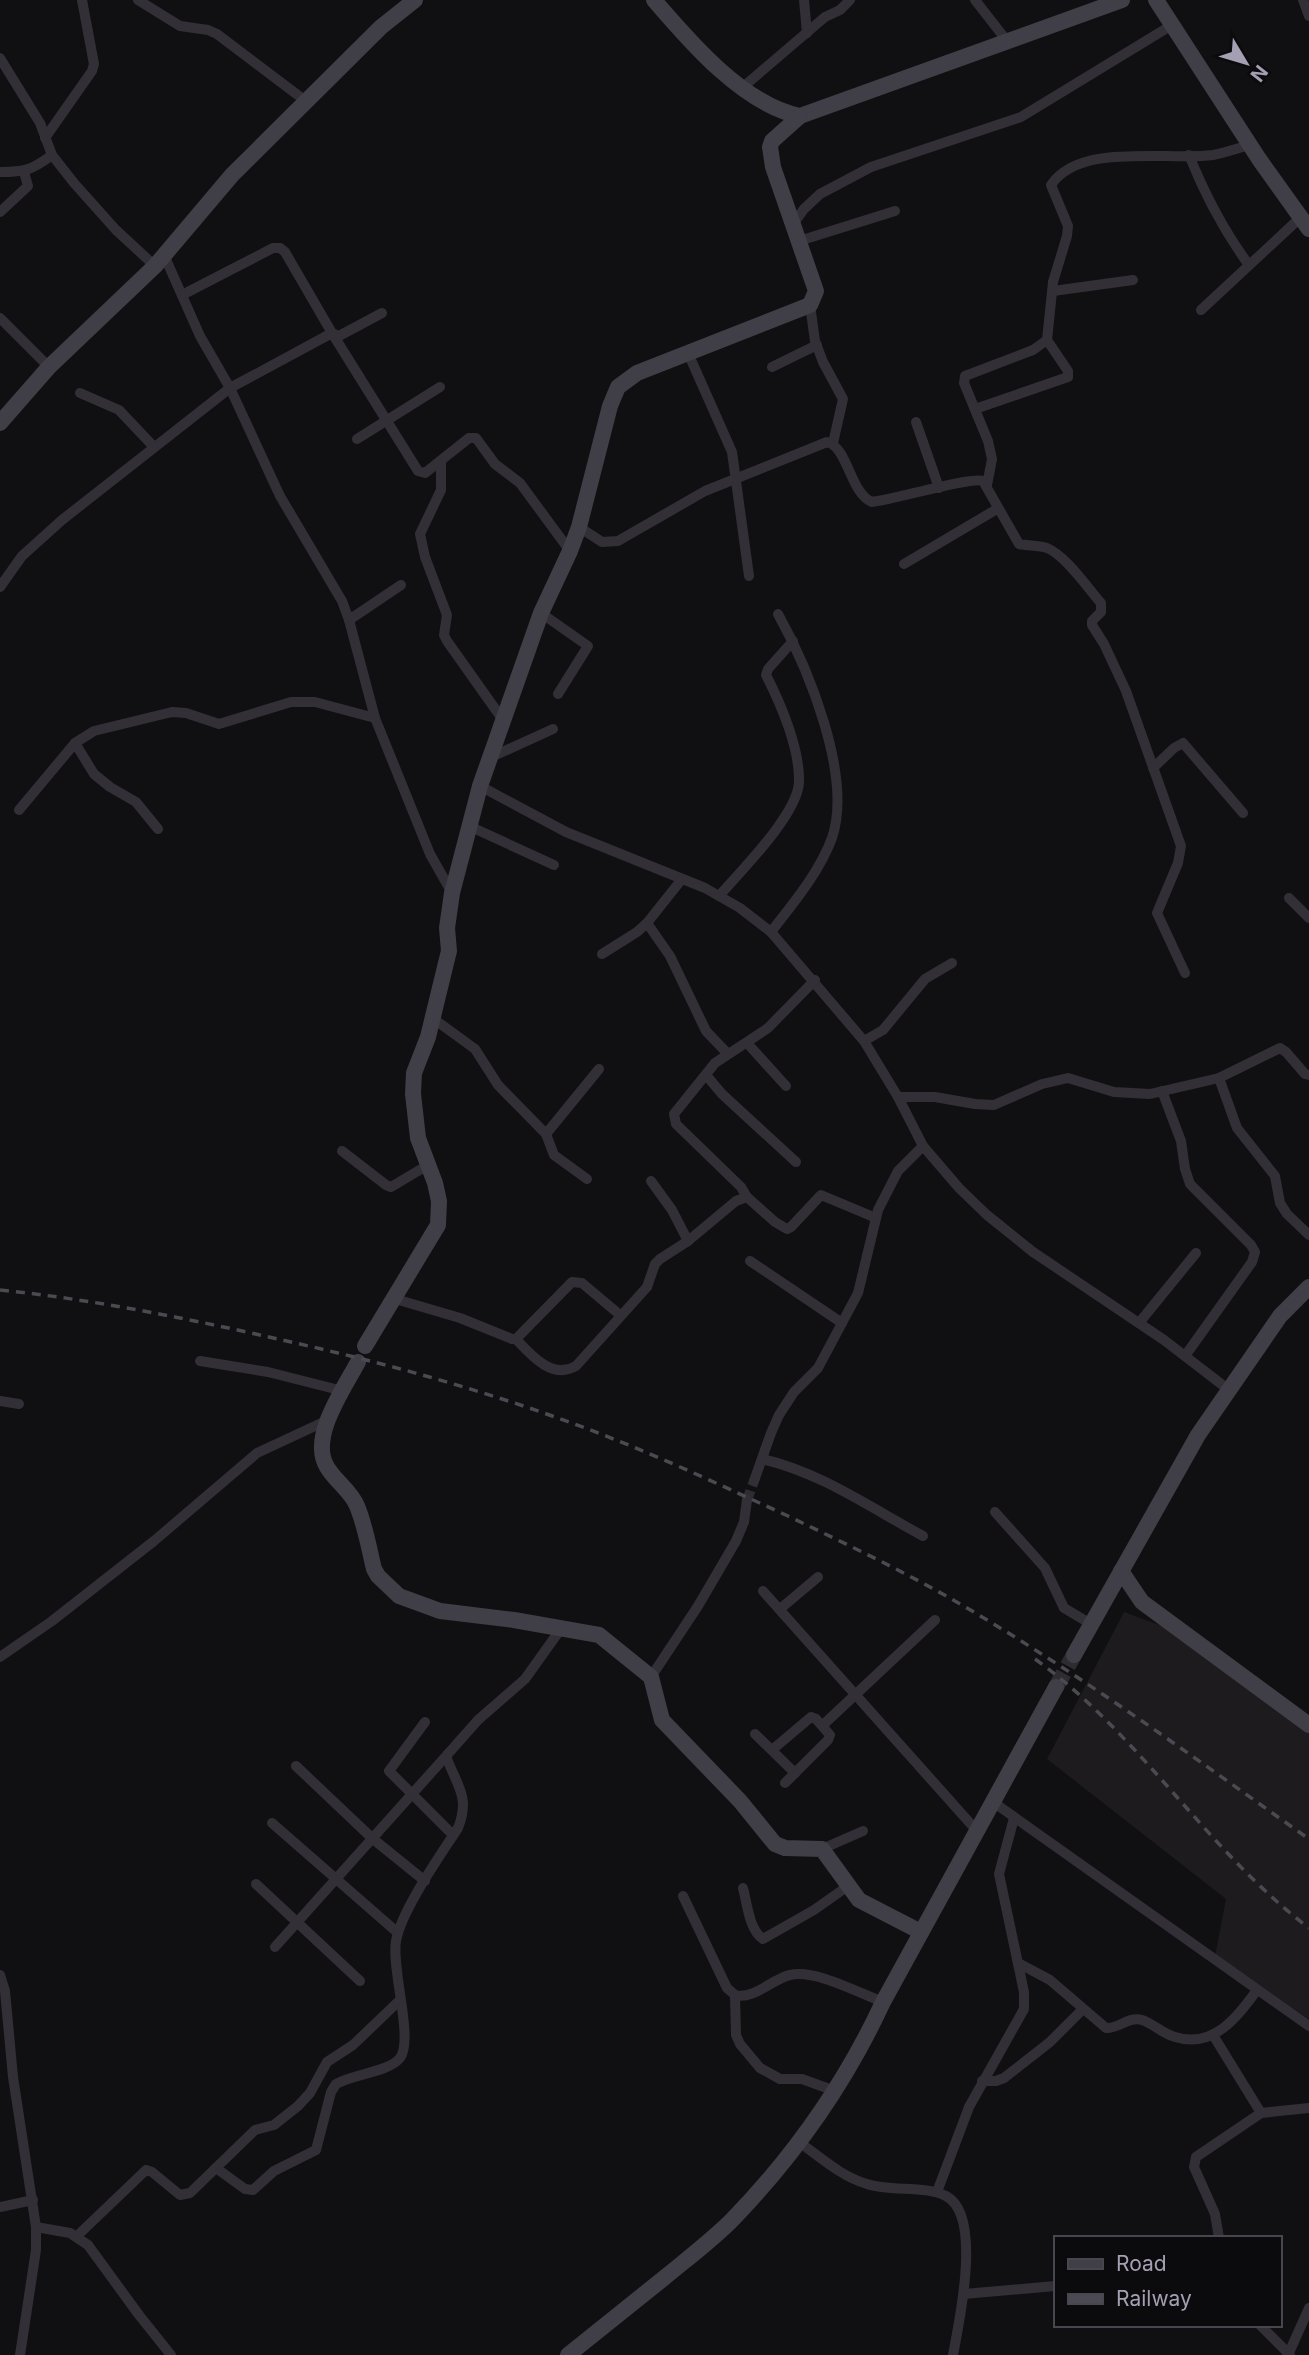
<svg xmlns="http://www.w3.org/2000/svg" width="1309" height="2355" font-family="Inter,sans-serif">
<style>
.built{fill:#1d1b1e}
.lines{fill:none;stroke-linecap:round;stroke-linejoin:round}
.street-tunnel{stroke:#2e2c31;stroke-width:10;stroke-dasharray:10 5;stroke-linecap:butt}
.secondary-tunnel{stroke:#2e2c31;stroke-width:16;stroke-dasharray:16 8;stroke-linecap:butt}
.street{stroke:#323036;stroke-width:10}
.secondary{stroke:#403e46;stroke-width:16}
.rail{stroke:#4b4951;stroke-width:3.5;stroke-dasharray:9 7;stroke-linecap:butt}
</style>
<rect width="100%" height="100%" fill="#100f11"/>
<path class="built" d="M 1124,1612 L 1162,1626 L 1309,1733 L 1309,2019 L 1215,1956 L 1226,1899 L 1047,1759 Z"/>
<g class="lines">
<path class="street-tunnel" d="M 747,1500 L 754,1481"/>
<path class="secondary-tunnel" d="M 1056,1687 L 1074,1655"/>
<g class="street">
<path d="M 138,0 L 180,26 L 208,30 L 217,34 L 307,102"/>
<path d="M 804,0 L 807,33"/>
<path d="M 975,0 L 1007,41"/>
<path d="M 1303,0 L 1309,16"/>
<path d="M 0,58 L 40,123 L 52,155 L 74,183 L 116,230 L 155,266"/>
<path d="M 743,87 L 825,17 L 840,10 L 850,0"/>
<path d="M 45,138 L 92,71 L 94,64 L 82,0"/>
<path d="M 1189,155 C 1205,195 1224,231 1249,265"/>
<path d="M 0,172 C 25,172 32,170 52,155"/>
<path d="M 0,212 L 28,186 L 24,172"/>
<path d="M 793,224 L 804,209 L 820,194 L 871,167 L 1021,117 L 1172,25"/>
<path d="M 799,241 L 895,211"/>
<path d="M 164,255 L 200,336 L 230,388 L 280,496 L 342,601 L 349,620 L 375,718 L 430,854 L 452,893"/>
<path d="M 1053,291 L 1133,280"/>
<path d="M 182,295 L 273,248 L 280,248 L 285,252 L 332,333 L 418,471 L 425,473 L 469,438 L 476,438 L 495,464 L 520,483 L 570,551"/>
<path d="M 810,305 L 815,341 L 823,362 L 843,399 L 833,443"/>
<path d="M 1201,310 L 1301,217"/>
<path d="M 0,318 L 49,367"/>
<path d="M 688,353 L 732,452 L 749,576"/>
<path d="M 772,367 L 817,345"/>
<path d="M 80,393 L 119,410 L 154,447"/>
<path d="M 975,409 L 1068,377 L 1068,371 L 1047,340"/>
<path d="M 916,422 L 939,488"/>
<path d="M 357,439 L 440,387"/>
<path d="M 441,461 L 441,490 L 420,534 L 425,557 L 447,615 L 444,635 L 447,641 L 503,720"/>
<path d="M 987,485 L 992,459 L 988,441 L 964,383 L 965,376 L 1033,350 L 1047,340 L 1053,282 L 1067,236 L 1068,226 L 1051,185 C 1080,142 1167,161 1213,155 C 1225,153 1238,148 1250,145"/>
<path d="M 579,527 L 602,542 L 618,541 L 705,491 L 827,442 C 848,447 850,493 872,502 C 893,500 972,476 983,481 L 1019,544 C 1028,546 1039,545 1047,548 C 1066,556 1087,587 1101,603 L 1101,612 L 1092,621 L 1092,625 L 1104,644 L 1126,691 L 1181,846 L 1178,863 L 1157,913 L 1185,973"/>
<path d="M 904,564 L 997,509"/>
<path d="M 0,587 L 22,556 L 62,520 L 230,388 L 332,333 L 339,336 L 382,313"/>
<path d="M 541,613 L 588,646 L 558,694"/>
<path d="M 349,620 L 401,585"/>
<path d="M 75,743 L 94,774 L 110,787 L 136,802 L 158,829"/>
<path d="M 489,758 L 553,729"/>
<path d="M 1153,768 L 1174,748 L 1183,743 L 1243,813"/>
<path d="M 480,786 L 566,832 L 705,888 L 740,908 L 771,932 L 864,1041 L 898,1097 L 923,1146 L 959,1188 L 987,1215 L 1033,1252 L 1164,1340 L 1229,1390"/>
<path d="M 19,810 L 75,743 L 94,731 L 172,712 L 186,713 L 219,724 L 291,702 L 315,702 L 375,718"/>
<path d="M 469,826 L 554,865"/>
<path d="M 719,896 C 740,872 798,814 799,782 C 800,749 781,704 766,675 L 768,669 L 793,641"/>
<path d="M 1289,898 L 1309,918"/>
<path d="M 647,923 L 670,956 L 706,1031 L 728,1054"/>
<path d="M 771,932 C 794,902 819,873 832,838 C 853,776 808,668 778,614"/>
<path d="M 602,954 L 637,932 L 647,923 L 682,879"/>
<path d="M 431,1017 L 475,1049 L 498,1085 L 546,1134 L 554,1155 L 587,1179"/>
<path d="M 864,1041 L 883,1030 L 925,979 L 952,963"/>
<path d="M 747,1043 L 786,1086"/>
<path d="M 706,1075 L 722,1094 L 796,1162"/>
<path d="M 1219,1078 L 1237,1128 L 1275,1176 L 1280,1203 L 1287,1214 L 1309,1235"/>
<path d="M 1162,1091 L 1181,1141 L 1185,1169 L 1190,1184 L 1251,1245 L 1255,1252 L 1252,1262 L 1185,1356"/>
<path d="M 898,1097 L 935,1097 L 975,1104 L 994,1105 L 1042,1084 L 1068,1078 L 1114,1092 L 1150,1094 L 1219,1078 L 1280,1048 L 1286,1052 L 1305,1074 L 1309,1075"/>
<path d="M 546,1134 L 599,1069"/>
<path d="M 342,1151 L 386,1185 L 391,1187 L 428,1165"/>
<path d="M 651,1181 L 672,1210 L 688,1241"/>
<path d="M 747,1197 L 741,1187 L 676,1124 L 674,1114 L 715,1063 L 768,1028 L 815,980"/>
<path d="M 750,1261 L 842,1323"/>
<path d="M 392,1298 L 460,1318 L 512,1339 L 516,1339 L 572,1282 L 582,1283 L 620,1315"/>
<path d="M 1139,1323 L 1196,1253"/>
<path d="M 516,1339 C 531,1355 552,1380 576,1366 L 647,1287 L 655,1264 L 660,1259 L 688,1241 L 736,1201 L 747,1197 L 775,1222 L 787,1229 L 791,1227 L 821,1195 L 876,1218"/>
<path d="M 200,1361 L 268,1372 L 343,1391"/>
<path d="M 0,1401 L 19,1404"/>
<path d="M 762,1459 C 820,1472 871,1508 923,1536"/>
<path d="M 754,1481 L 771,1433 L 779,1415 L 794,1392 L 818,1368 L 858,1293 L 878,1210 L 898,1171 L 923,1146"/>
<path d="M 995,1512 L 1045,1568 L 1064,1608 L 1091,1624"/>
<path d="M 763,1591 L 977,1831"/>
<path d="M 780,1609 L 818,1577"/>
<path d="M 0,1657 L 52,1621 L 154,1541 L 257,1453 L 328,1420"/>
<path d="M 651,1677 L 698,1606 L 736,1541 L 744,1522 L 747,1500"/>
<path d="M 425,1722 L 389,1771 L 453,1835"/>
<path d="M 823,1725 L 935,1620"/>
<path d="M 755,1734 L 795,1773"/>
<path d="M 772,1750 L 811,1717 L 816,1719 L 830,1735 L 828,1740 L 785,1783"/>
<path d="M 296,1766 L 373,1839 L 425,1881"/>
<path d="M 993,1802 L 1309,2026"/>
<path d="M 272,1823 L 398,1933"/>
<path d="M 822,1849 L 863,1831"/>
<path d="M 256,1884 L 360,1981"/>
<path d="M 743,1888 C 747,1903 749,1930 763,1939 L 814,1910 L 848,1886"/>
<path d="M 683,1896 L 727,1988 L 735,1995 C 754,2000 772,1979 790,1975 C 815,1969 859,1993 883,2002"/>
<path d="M 275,1947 L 447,1755"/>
<path d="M 1018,1963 L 1050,1980 L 1106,2028 C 1118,2029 1129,2016 1142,2020 C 1154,2024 1163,2034 1175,2037 C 1214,2049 1237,2017 1257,1990"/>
<path d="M 0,1975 L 5,1991 L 13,2077 L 36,2227 L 36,2250 L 20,2355"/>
<path d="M 735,1995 L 736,2035 L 740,2044 L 760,2068 L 780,2079 L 802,2079 L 835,2091"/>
<path d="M 1213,2035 L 1261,2113"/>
<path d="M 982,2081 L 996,2081 L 1004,2078 L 1050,2042 L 1083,2009"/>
<path d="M 799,2142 C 820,2157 842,2177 867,2184 C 891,2192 925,2185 946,2196 C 983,2215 959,2322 953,2355"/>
<path d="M 216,2168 L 245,2189 L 253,2190 L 274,2171 L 316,2150 L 331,2092 L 336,2084 C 353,2074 389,2072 400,2058 C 414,2040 391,1968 396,1941 C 401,1911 440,1856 458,1828 C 470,1798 458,1787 447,1759 L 447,1755 L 478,1720 L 525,1679 L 560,1630"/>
<path d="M 937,2192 L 969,2107 L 1024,2009 L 1024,1992 L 999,1874 L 1014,1818"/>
<path d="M 0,2207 L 33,2200"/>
<path d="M 36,2227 L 70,2233 L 88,2245 L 139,2315 L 171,2355"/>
<path d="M 77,2236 L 146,2170 L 152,2172 L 180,2195 L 190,2193 L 255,2130 L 274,2125 L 298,2106 L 310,2093 L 327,2062 L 353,2045 L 400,2000"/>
<path d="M 1219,2238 L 1215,2214 L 1194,2167 L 1196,2157 L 1261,2113 L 1309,2108"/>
<path d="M 964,2294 L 1055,2286"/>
<path d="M 1260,2325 L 1290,2355"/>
<path d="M 1288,2355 L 1309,2308"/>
</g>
<g class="secondary">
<path d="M 654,0 C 690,42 744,105 800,116 L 1122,0"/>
<path d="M 1156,0 L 1259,159 L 1309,229"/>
<path d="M 0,423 L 49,367 L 155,266 L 232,175 L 381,27 L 415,0"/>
<path d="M 365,1346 L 438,1225 L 439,1201 L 435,1183 L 418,1138 L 413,1094 L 414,1073 L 428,1037 L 446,963 L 449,951 L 447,928 L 452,893 L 480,786 L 541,613 L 570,551 L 579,527 L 610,406 L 618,387 L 637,373 L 810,305 L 816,291 L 773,167 L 770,147 L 772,141 L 800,116"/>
<path d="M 358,1362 C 343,1390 309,1438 327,1467 C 335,1481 351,1491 357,1506 C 365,1525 369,1548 374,1569 L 378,1576 L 399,1596 L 440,1611 L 514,1620 L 599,1635 L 651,1677 L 662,1720 L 740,1801 L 775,1844 L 785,1848 L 822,1849 L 859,1900 L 921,1932"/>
<path d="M 1121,1571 L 1142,1602 L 1309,1725"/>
<path d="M 1074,1655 L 1198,1435 L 1280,1316 L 1309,1287"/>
<path d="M 568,2355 C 600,2329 632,2304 664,2278 C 687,2259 711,2241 732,2220 C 794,2156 846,2082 883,2002 L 1056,1687"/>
</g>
<g class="rail">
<path d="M 0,1290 C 98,1300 195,1320 291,1342 C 402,1367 511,1398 616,1440 C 674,1463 731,1490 788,1516 C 844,1543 901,1570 955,1601 C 1079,1673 1193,1757 1309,1839"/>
<path d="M 1035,1659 C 1140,1734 1207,1851 1309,1928"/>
</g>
</g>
<rect x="1054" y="2236" width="228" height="91" fill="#0b0a0c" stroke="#48464f" stroke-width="2"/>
<rect x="1068" y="2259" width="35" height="10" fill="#403e46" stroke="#48464f" stroke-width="2"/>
<text x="1116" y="2271" font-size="21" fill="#a49fb3">Road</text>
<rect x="1068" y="2294" width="35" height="10" fill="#4b4951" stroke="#48464f" stroke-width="2"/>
<text x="1116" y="2306" font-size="21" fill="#a49fb3">Railway</text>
<g transform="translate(1246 63) rotate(128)" stroke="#0b0a0c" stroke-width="5" paint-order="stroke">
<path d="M0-5L12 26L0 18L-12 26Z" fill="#a49fb3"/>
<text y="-10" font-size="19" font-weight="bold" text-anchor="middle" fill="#a49fb3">N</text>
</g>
</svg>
